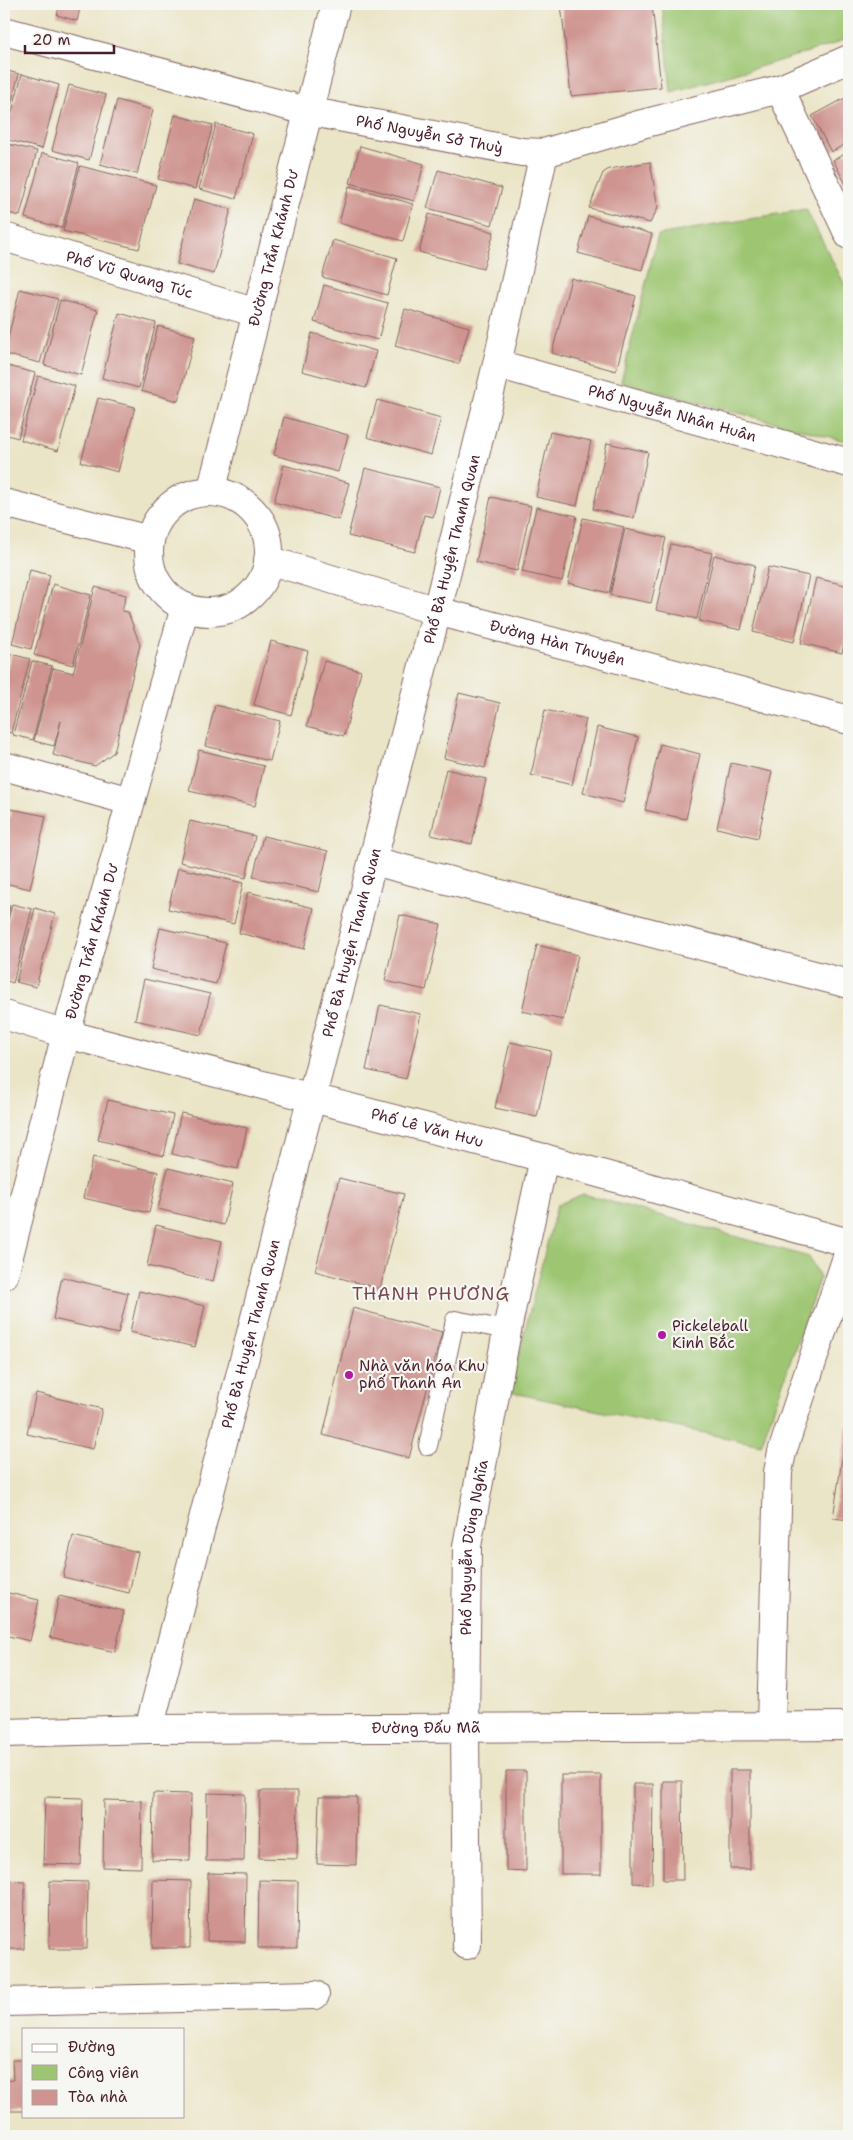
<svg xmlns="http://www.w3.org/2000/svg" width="853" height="2140" font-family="'Shantell Sans',sans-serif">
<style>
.green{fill:#9ec672;stroke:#74724e}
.building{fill:#cf9490}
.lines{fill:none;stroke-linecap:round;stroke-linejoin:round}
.service-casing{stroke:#826462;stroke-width:20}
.minor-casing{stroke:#826462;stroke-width:30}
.tertiary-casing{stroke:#826462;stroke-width:30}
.service{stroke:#fff;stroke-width:18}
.minor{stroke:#fff;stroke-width:28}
.tertiary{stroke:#fff;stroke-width:28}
.poi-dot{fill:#b5179e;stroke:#f6f6f2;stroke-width:2}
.labels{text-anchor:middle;stroke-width:4.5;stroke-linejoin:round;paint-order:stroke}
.street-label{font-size:15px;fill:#4a1f2b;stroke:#f6f6f2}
.poi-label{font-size:15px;fill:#4a1f2b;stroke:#f6f6f2;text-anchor:start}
.quarter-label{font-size:18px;letter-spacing:1px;fill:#79484e;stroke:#f6f6f2}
</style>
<rect width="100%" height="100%" fill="#f6f6f2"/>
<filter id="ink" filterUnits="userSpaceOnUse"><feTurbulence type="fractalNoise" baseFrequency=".02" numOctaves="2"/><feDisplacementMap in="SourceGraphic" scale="10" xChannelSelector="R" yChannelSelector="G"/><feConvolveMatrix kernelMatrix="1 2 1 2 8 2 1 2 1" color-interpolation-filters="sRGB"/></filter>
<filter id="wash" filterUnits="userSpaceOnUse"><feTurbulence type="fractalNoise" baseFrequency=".0096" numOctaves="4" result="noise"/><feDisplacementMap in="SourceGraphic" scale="20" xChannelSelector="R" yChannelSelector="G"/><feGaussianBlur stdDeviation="1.12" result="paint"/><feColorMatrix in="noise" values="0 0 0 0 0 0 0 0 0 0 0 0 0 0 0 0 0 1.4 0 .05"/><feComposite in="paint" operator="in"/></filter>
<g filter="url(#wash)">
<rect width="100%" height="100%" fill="#ebe5c7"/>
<g class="green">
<path d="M 662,4 L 849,4 L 849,37 L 834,44 L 746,71 L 671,92 Z"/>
<path d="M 806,209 L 849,293 L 849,442 L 621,382 L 658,235 Z"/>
<path d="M 583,1194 L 809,1257 L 820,1277 L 761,1445 L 509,1392 L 557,1205 Z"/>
</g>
<g id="blocks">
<g class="building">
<path d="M 60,4 L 81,4 L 77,21 L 57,15 Z"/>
<path d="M 561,4 L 652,4 L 661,87 L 571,96 Z"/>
<path d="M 4,70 L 19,74 L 4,131 Z"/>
<path d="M 22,74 L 59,85 L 42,149 L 5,139 Z"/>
<path d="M 69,85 L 106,95 L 89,160 L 52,150 Z"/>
<path d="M 849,96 L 849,142 L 831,152 L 812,116 Z"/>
<path d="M 117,100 L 153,110 L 137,174 L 100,164 Z"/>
<path d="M 175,115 L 213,125 L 195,189 L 158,179 Z"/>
<path d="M 216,124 L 253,134 L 236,199 L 199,189 Z"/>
<path d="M 4,143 L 37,151 L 20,216 L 4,212 Z"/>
<path d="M 360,146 L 424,164 L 414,201 L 350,183 Z"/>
<path d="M 849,152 L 849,190 L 833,160 Z"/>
<path d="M 42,153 L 79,163 L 62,228 L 25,218 Z"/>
<path d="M 650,162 L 658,208 L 650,223 L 589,208 L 603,173 L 609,169 Z"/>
<path d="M 80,166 L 156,185 L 139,249 L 63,231 Z"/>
<path d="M 438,170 L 502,188 L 492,225 L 427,208 Z"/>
<path d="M 349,186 L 413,204 L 403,241 L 339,223 Z"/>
<path d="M 194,199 L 231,209 L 214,274 L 177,264 Z"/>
<path d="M 429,214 L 494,232 L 483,269 L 419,252 Z"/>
<path d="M 588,216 L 652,234 L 642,270 L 578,253 Z"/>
<path d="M 333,240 L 397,258 L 387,295 L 322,277 Z"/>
<path d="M 571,278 L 636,296 L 616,371 L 552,353 Z"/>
<path d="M 324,285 L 388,303 L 378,340 L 314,322 Z"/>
<path d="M 20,289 L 58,299 L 40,363 L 4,354 Z"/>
<path d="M 60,300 L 98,310 L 81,375 L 44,365 Z"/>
<path d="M 405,309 L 469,327 L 459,364 L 395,346 Z"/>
<path d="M 119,313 L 156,323 L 139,388 L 102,378 Z"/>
<path d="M 158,326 L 195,336 L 178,401 L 141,391 Z"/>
<path d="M 312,333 L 376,351 L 366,388 L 302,371 Z"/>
<path d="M 4,365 L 35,373 L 18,438 L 4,434 Z"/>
<path d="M 38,376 L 75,386 L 58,451 L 21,440 Z"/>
<path d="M 98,398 L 135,407 L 118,472 L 81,462 Z"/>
<path d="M 377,400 L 441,418 L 431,455 L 367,437 Z"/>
<path d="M 284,417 L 348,435 L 338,472 L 274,455 Z"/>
<path d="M 550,432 L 591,441 L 577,506 L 536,497 Z"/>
<path d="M 607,443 L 648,452 L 634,518 L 593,509 Z"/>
<path d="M 284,465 L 349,483 L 339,520 L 274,502 Z"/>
<path d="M 365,468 L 440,487 L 433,517 L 424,515 L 415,552 L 348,536 Z"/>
<path d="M 491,497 L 531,506 L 517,571 L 476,562 Z"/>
<path d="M 536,507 L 577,516 L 562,581 L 522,572 Z"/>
<path d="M 583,518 L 624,527 L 609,593 L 568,583 Z"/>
<path d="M 625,529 L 666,538 L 651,603 L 610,595 Z"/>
<path d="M 671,544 L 712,553 L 697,619 L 656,610 Z"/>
<path d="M 714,555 L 755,565 L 741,630 L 699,621 Z"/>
<path d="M 768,567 L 809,576 L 794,642 L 753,632 Z"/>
<path d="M 30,570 L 50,575 L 31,649 L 12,644 Z"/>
<path d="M 816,578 L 849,586 L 849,619 L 842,653 L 801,643 Z"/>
<path d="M 53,584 L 91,595 L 73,665 L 34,655 Z"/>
<path d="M 95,587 L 126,595 L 122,611 L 128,612 L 140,645 L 114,752 L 95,766 L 53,755 L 61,721 L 54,746 L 34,741 L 53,668 L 73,673 Z"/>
<path d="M 271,641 L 308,651 L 291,715 L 254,705 Z"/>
<path d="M 11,654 L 30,659 L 11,733 L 4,731 L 4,681 Z"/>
<path d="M 32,661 L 52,666 L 33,740 L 13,735 Z"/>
<path d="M 324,661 L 361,671 L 344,736 L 307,726 Z"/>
<path d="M 459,693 L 500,703 L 485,768 L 444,758 Z"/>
<path d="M 215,705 L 280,721 L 270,761 L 205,746 Z"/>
<path d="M 545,710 L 586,719 L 572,785 L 531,775 Z"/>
<path d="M 597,727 L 638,737 L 623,803 L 583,793 Z"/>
<path d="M 660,744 L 700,754 L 686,819 L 645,810 Z"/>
<path d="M 199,750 L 264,766 L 255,806 L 189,791 Z"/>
<path d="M 731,763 L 772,772 L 758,838 L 717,828 Z"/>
<path d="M 446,769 L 486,779 L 472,844 L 431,835 Z"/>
<path d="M 11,809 L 46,816 L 30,889 L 4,883 L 4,843 Z"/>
<path d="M 190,821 L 255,836 L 246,878 L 180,862 Z"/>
<path d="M 263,836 L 328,851 L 319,892 L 253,877 Z"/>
<path d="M 178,868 L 243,883 L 234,924 L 168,909 Z"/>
<path d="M 248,892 L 314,908 L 304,949 L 239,933 Z"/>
<path d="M 4,904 L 10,906 L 4,926 Z"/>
<path d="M 12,904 L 32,909 L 13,983 L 4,980 L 4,937 Z"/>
<path d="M 35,908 L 55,914 L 36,987 L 16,982 Z"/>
<path d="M 400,915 L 441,924 L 426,990 L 385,981 Z"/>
<path d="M 160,928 L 226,943 L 216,984 L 151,969 Z"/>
<path d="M 537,945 L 578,955 L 563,1020 L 522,1011 Z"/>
<path d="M 144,979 L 210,994 L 201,1035 L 135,1020 Z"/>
<path d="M 380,1005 L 421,1014 L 406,1079 L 366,1070 Z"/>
<path d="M 510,1042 L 551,1051 L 537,1117 L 495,1108 Z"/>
<path d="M 108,1100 L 173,1115 L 164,1156 L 98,1140 Z"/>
<path d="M 181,1113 L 247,1128 L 238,1169 L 172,1154 Z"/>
<path d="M 93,1157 L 158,1172 L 149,1213 L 83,1198 Z"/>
<path d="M 168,1168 L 233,1184 L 224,1225 L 158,1209 Z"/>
<path d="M 339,1178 L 404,1194 L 380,1289 L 315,1271 Z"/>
<path d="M 156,1225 L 222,1241 L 213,1282 L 147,1266 Z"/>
<path d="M 62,1277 L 128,1293 L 118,1334 L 53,1319 Z"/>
<path d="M 139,1291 L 205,1306 L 195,1347 L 130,1332 Z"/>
<path d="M 353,1308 L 442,1332 L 409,1458 L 323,1435 Z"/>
<path d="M 36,1393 L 102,1409 L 93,1449 L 27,1434 Z"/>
<path d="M 847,1426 L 849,1426 L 849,1520 L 833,1518 Z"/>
<path d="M 73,1536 L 138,1552 L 129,1593 L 63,1577 Z"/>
<path d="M 4,1592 L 39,1600 L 30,1641 L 4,1635 Z"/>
<path d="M 59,1596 L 124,1611 L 115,1652 L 50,1637 Z"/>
<rect x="730" y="1770" width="20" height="99"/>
<path d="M 506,1771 L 526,1771 L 526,1871 L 506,1870 Z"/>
<rect x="561" y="1775" width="40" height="99"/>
<path d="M 663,1781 L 682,1781 L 683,1880 L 663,1880 Z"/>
<path d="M 633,1784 L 653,1784 L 652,1884 L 633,1883 Z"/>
<path d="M 260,1791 L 298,1791 L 297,1859 L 259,1858 Z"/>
<path d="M 153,1793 L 191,1794 L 190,1861 L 152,1860 Z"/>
<path d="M 207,1793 L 245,1794 L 244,1861 L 206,1861 Z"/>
<path d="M 45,1797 L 83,1798 L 81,1865 L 43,1864 Z"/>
<path d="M 319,1797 L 357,1797 L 356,1865 L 317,1864 Z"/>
<path d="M 104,1800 L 142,1801 L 141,1868 L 103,1867 Z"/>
<path d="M 208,1873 L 246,1874 L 245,1942 L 207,1941 Z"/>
<path d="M 153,1880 L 191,1881 L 190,1948 L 152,1948 Z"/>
<path d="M 259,1880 L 298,1881 L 297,1948 L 258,1948 Z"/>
<path d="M 4,1881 L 25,1882 L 24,1949 L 4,1949 Z"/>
<path d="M 50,1881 L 88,1882 L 87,1949 L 49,1949 Z"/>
<path d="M 12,2060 L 24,2060 L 24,2111 L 4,2111 L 4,2081 L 13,2080 Z"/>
<path d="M 37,2133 L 37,2136 L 4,2136 L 4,2134 Z"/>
</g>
</g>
</g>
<g filter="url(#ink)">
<use href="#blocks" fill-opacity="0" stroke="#826462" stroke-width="1"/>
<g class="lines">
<defs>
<path id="service" d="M 428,1446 L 455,1320 L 507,1330"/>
<g id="minor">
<path id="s1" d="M 4,31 L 307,111 L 522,152 L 544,153 L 642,124 L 780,89 L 849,59"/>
<path d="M 780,89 L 849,235"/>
<path id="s2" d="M 4,237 L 257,313"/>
<path id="s3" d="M 497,364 L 849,463"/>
<path id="s4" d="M 211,492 L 336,4"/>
<path d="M 4,766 L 130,801"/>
<path d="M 373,861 L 849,984"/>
<path id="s5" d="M 4,1015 L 66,1034 L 544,1158 L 849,1243"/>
<path id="s6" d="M 4,1275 L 66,1034 L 185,607"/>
<path d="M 771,1726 L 778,1472 L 782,1452 L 849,1251"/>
<path id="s7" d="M 149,1729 L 437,611 L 497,364 L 544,153"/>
<path id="s8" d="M 467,1945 L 465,1729 L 467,1546 L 509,1320 L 544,1158"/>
<path d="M 4,2002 L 315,1995"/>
</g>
<g id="tertiary">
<circle cx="209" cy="552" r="60"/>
<path d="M 4,503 L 150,540"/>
<path id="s9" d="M 268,560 L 437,611 L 849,720"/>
<path id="s10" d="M 4,1733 L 149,1729 L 849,1726"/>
</g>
</defs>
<use href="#service" class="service-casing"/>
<use href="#minor" class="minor-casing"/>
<use href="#tertiary" class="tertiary-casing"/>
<use href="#service" class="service"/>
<use href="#minor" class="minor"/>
<use href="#tertiary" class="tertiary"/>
</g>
</g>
<g class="poi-dot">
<circle cx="662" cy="1335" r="5"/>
<circle cx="349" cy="1375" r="5"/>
</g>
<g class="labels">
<g class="street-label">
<text dy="5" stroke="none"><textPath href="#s1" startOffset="438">Phố Nguyễn Sở Thuỳ</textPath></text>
<text dy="5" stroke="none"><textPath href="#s4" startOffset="252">Đường Trần Khánh Dư</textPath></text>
<text dy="5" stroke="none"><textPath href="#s2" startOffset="131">Phố Vũ Quang Túc</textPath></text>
<text dy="5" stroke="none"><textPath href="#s3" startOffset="182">Phố Nguyễn Nhân Huân</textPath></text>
<text dy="5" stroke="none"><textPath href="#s7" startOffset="1218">Phố Bà Huyện Thanh Quan</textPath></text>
<text dy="5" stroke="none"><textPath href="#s9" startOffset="301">Đường Hàn Thuyên</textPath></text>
<text dy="5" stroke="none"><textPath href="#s6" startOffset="345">Đường Trần Khánh Dư</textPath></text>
<text dy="5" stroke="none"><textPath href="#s7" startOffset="812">Phố Bà Huyện Thanh Quan</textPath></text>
<text dy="5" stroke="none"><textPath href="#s5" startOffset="438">Phố Lê Văn Hưu</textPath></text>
<text dy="5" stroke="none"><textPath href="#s7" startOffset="408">Phố Bà Huyện Thanh Quan</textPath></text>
<text dy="5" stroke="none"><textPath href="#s8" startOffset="398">Phố Nguyễn Dũng Nghĩa</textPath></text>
<text dy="5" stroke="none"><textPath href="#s10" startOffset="422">Đường Đấu Mã</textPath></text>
</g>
<g class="poi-label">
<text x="672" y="1331">Pickeleball<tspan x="672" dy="17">Kinh Bắc</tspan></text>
<text x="359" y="1371">Nhà văn hóa Khu<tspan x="359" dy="17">phố Thanh An</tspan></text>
</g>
<g class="quarter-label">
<text x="431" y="1300">THANH PHƯƠNG</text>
</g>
</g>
<rect width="853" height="2140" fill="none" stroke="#f6f6f2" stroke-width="20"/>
<rect x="22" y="2028" width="162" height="90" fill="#f6f6f2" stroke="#b1a0a2"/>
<rect x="32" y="2044" width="25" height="8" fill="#ffffff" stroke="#b1a0a2"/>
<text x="68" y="2052" font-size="15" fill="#4a1f2b">Đường</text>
<rect x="32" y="2065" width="25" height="15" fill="#9ec672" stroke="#b1a0a2"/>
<text x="68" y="2078" font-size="15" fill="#4a1f2b">Công viên</text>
<rect x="32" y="2090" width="25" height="15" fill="#cf9490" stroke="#b1a0a2"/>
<text x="68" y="2102" font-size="15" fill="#4a1f2b">Tòa nhà</text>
<path d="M25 45v8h89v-8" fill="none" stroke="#4a1f2b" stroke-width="2.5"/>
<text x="32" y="45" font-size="15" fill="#4a1f2b" stroke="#f6f6f2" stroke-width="4" paint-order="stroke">20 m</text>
</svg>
